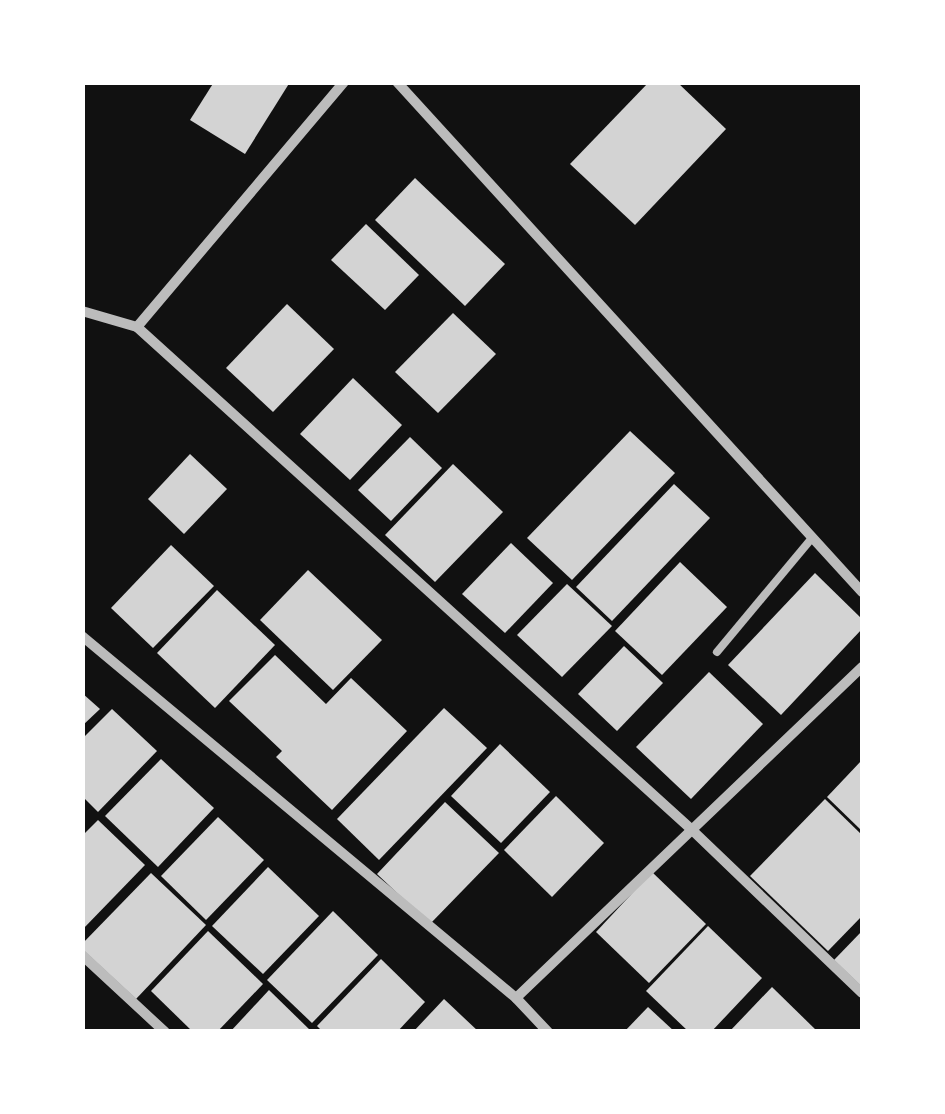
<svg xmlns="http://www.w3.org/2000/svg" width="945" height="1114" font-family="'Fira Sans Condensed',sans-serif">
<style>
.building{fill:#d3d3d3}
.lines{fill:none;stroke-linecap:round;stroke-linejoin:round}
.service{stroke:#bcbcbc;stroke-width:8}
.minor{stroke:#bcbcbc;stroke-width:10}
</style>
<rect width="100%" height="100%" fill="#111"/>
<g class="building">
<path d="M 214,82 L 290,82 L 245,154 L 190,120 Z"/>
<path d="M 649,82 L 677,82 L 726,129 L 635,225 L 570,164 Z"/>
<path d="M 415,178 L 505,264 L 465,306 L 375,220 Z"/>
<path d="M 366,224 L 419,275 L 385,310 L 331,260 Z"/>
<path d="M 287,304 L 334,349 L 273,412 L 226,368 Z"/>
<path d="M 453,313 L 496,354 L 438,413 L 395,372 Z"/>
<path d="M 353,378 L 402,425 L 350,480 L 300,434 Z"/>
<path d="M 630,431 L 675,473 L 572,580 L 527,538 Z"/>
<path d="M 410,437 L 442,468 L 391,521 L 358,490 Z"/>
<path d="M 190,454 L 227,489 L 184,534 L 148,499 Z"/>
<path d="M 453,464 L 503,512 L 435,582 L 385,535 Z"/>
<path d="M 674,484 L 710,518 L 612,621 L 576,587 Z"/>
<path d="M 511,543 L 553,583 L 505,633 L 462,594 Z"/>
<path d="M 171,545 L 214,586 L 153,648 L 111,608 Z"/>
<path d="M 680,562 L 727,607 L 662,675 L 615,631 Z"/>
<path d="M 308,570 L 382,640 L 333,690 L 260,620 Z"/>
<path d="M 815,573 L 862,619 L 862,629 L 781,715 L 728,665 Z"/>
<path d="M 567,584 L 612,626 L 562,677 L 517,635 Z"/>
<path d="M 217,590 L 275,645 L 215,708 L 157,653 Z"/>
<path d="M 624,646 L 663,683 L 617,731 L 578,694 Z"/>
<path d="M 275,655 L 326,704 L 351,678 L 407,731 L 332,810 L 276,757 L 282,751 L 229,701 Z"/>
<path d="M 709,672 L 763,724 L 691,799 L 636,747 Z"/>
<path d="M 82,693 L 100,709 L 82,726 Z"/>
<path d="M 444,708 L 487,748 L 379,860 L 337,819 Z"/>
<path d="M 112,709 L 157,751 L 98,812 L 82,796 L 82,739 Z"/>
<path d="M 500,744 L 550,792 L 501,843 L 451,796 Z"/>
<path d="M 161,759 L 214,808 L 158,867 L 105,816 Z"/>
<path d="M 862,760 L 862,831 L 827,797 Z"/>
<path d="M 556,796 L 604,843 L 552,897 L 504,850 Z"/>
<path d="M 825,799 L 862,835 L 862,916 L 828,951 L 750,876 Z"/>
<path d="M 445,802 L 499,853 L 430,924 L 377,874 Z"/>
<path d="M 218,817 L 264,860 L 206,920 L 161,876 Z"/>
<path d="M 98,820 L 145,865 L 82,930 L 82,836 Z"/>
<path d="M 268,867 L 319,916 L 263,974 L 212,926 Z"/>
<path d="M 652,872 L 706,924 L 649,983 L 596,932 Z"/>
<path d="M 151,873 L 206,925 L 136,999 L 82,949 L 82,944 Z"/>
<path d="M 333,911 L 378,955 L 312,1023 L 267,980 Z"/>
<path d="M 708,926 L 762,978 L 711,1032 L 689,1032 L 646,991 Z"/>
<path d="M 208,931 L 263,984 L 217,1032 L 193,1032 L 151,991 Z"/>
<path d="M 862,931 L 862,987 L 834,960 Z"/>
<path d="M 381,959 L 425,1002 L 397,1032 L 323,1032 L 317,1026 Z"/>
<path d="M 772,987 L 818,1032 L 729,1032 Z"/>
<path d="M 269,990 L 312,1032 L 230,1032 Z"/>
<path d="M 444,999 L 479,1032 L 413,1032 Z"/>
<path d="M 648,1007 L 675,1032 L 624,1032 Z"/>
</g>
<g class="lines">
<path class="service" d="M 717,652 L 812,538"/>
<g class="minor">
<path d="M 344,82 L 137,327 L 691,829 L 862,993"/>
<path d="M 397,82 L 862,592"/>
<path d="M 82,311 L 137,327"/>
<path d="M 82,636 L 516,998 L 548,1032"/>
<path d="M 82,955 L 165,1032"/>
<path d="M 516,998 L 862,667"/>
</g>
</g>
<rect width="945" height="1114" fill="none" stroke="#ffffff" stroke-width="170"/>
</svg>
